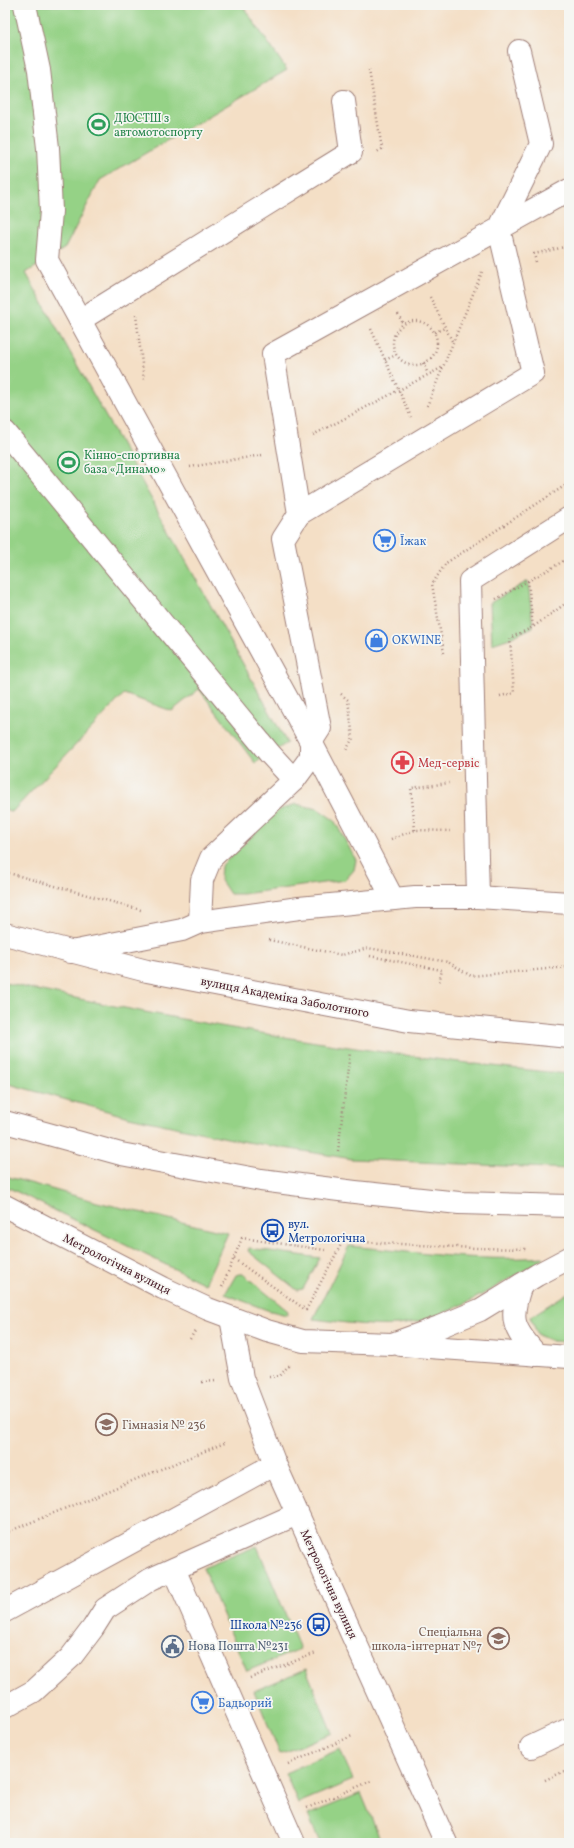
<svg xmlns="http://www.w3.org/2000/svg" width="574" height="1848" font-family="Vollkorn,serif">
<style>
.green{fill:#95d286;stroke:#707858}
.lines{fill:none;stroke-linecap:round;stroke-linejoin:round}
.minor-casing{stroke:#9f7f78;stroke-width:24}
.highway-casing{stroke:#9f7f78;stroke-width:24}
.path{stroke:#9f7f78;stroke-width:2.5;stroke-dasharray:1 3;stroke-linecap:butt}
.minor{stroke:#fff;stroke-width:22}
.highway{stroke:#fff;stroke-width:22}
.labels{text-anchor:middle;stroke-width:3.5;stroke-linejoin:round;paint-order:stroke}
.leisure-label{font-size:12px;fill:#27864d;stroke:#f6f6f2;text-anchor:start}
.shop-label{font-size:12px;fill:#366cbe;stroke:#f6f6f2;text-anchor:start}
.health-label{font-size:12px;fill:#be3a42;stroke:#f6f6f2;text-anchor:start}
.street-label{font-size:12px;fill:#4a1f2b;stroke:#f6f6f2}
.transit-label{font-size:12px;fill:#164399;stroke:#f6f6f2;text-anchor:start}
.education-label{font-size:12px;fill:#785e54;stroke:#f6f6f2;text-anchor:start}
.service-label{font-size:12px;fill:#4e5e75;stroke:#f6f6f2;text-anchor:start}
</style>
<rect width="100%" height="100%" fill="#f6f6f2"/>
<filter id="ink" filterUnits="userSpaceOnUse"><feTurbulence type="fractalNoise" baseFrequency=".025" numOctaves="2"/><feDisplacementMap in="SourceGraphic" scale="8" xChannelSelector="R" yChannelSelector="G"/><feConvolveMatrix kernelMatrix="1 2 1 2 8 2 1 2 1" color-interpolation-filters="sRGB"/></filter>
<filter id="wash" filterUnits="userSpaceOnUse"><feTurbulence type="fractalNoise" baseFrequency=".012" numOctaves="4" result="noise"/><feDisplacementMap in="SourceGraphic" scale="16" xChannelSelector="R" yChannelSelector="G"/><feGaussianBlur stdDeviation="0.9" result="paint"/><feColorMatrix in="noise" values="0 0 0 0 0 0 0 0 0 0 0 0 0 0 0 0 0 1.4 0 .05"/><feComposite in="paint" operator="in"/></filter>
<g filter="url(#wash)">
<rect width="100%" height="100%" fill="#f4dfc6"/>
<g class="green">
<path d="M 5,5 L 242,5 L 287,70 L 100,180 L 65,248 L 26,273 L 287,743 L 255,763 L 199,689 L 172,711 L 124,694 L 12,812 L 5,809 Z"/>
<path d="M 528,581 L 533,627 L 510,638 L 492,644 L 490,603 Z"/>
<path d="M 296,804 L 318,809 L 334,820 L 356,860 L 354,870 L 345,880 L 243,894 L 230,894 L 220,879 L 221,866 L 279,810 Z"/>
<path d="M 5,983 C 191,1024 379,1056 569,1074 L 569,1169 L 352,1159 L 241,1141 L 129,1117 L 5,1083 Z"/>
<path d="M 5,1176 L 97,1202 L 228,1233 L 205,1284 L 5,1186 Z"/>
<path d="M 349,1246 C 413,1252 478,1262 543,1257 L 544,1259 C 500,1283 449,1320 398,1325 C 370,1327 341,1322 313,1319 Z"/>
<path d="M 249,1248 L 320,1258 L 303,1289 L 297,1290 L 248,1251 Z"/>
<path d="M 239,1274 L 243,1274 L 288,1311 L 287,1315 L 267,1310 L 225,1294 L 236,1275 Z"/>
<path d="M 569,1292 L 569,1342 L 552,1341 L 538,1335 L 530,1317 Z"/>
<path d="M 257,1546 L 300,1649 L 247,1671 L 203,1568 Z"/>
<path d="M 306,1669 L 332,1733 L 280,1754 L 254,1691 Z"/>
<path d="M 340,1749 L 353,1780 L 298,1803 L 285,1773 Z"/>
<path d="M 361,1793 L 381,1841 L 377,1843 L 320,1843 L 308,1815 Z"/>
</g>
</g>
<g filter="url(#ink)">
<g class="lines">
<defs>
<g id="minor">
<path d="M 25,5 L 39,70 L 48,148 L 51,211 L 47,260 L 311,742 L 311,757 L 294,780 L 211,858 L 202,880 L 200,922"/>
<path d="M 80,320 L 351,152 L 344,101"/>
<path d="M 5,432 L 270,754 L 294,780"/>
<path d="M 299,514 L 533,373 L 499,229 L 541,144 L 519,51"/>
<path d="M 478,897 L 470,581 L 569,518"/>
<path d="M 393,899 L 311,742 L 320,728 L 283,539 L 299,514 L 273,354 L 569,190"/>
<path d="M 71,952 L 182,930 L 200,922 L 299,908 L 415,897 L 478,897 L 569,903"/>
<path d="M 5,1206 L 163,1288 L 208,1309 L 267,1331 L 303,1341 L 392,1344 L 439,1327 L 480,1310 L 537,1275 L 569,1258"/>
<path d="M 521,1285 C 509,1319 512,1328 537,1355"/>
<path d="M 231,1318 L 242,1378 L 275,1464 L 446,1843"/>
<path d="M 401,1345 L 569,1357"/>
<path d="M 174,1569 L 294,1843"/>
<path d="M 5,1611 L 275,1464"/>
<path d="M 5,1707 L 34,1691 L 71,1657 L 93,1628 L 105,1609 L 151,1579 L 297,1514"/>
<path d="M 531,1747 L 569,1729"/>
</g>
<g id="highway">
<path d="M 5,934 L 147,971 L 409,1021 L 569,1037"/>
<path d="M 5,1122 L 121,1154 L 261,1180 L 355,1192 L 459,1203 L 569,1206"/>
</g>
</defs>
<use href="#minor" class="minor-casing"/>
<use href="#highway" class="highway-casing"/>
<g class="path">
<path d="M 369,70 L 382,149 L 377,152"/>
<path d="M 536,262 L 534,254 L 569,246"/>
<path d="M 430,297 L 453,343"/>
<path d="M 398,314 L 403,324"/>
<path d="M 136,315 L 144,380"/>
<circle cx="415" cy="343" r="22"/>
<path d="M 371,329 L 411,417"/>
<path d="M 435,332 L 445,328"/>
<path d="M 385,360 L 396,355"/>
<path d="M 423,363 L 428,374"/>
<path d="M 427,406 L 482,272"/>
<path d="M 313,435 L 443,367"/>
<path d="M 190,467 L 262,455"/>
<path d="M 528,581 L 533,627"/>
<path d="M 496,599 L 569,558"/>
<path d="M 444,653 L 432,584 L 446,563 L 569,483"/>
<path d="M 341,694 L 348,700 L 353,738 L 345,752"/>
<path d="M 500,696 L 514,693 L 510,638 L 533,627 L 569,601"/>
<path d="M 415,830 L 411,788 L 449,783"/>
<path d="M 391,839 L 415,830 L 450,831"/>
<path d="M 5,872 L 141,910"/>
<path d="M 269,940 L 342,955 L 368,948 L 448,962 L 471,976 L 569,967"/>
<path d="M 370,956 L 442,970 L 439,983"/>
<path d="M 338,1151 L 350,1052"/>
<path d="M 234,1259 L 306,1310 L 343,1241 L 475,1248 L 528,1249"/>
<path d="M 222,1287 L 242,1238 L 325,1250"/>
<path d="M 190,1339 L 195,1331"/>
<path d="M 269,1377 L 280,1376 L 288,1366 L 291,1366"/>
<path d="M 202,1382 L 216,1381"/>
<path d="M 5,1533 L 227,1442"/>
<path d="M 250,1678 L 316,1653"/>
<path d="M 288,1764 L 352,1736"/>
<path d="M 545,1780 L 569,1769"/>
<path d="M 307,1808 L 371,1781"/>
</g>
<use href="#minor" class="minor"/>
<use href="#highway" class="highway"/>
</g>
</g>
<defs>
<symbol id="stadium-ring" viewBox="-11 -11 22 22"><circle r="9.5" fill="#f6f6f2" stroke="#2e9e5b" stroke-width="1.5"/><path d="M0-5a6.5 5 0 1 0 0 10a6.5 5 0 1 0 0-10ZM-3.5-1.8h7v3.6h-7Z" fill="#2e9e5b"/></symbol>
<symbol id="supermarket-ring" viewBox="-11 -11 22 22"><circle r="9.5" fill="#f6f6f2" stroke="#3f7fe0" stroke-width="1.5"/><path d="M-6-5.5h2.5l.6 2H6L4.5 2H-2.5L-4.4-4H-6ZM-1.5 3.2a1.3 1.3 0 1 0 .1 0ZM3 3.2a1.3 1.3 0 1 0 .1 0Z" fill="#3f7fe0"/></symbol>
<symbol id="shop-ring" viewBox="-11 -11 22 22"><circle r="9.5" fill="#f6f6f2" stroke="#3f7fe0" stroke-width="1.5"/><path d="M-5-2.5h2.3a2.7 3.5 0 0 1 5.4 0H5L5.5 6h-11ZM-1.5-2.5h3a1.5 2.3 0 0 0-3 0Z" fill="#3f7fe0"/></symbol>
<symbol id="pharmacy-ring" viewBox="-11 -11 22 22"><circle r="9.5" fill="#f6f6f2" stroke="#e0444e" stroke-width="1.5"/><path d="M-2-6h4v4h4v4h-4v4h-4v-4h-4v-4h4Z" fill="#e0444e"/></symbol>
<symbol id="bus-ring" viewBox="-11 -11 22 22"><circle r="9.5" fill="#f6f6f2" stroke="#1a4fb4" stroke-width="1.5"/><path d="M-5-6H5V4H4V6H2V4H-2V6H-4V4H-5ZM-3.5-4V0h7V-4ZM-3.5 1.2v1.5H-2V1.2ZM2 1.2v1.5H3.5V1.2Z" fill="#1a4fb4"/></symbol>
<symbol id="school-ring" viewBox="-11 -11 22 22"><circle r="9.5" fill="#f6f6f2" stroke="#8d6e63" stroke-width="1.5"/><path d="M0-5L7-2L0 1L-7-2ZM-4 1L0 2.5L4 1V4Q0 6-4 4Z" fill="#8d6e63"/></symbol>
<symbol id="civic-ring" viewBox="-11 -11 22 22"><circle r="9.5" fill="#f6f6f2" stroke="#5c6f8a" stroke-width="1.5"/><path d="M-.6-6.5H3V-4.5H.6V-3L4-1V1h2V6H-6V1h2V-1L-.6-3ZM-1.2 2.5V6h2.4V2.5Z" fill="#5c6f8a"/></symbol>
</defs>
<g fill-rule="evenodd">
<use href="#stadium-ring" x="86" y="112" width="25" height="25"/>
<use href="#stadium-ring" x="56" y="450" width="25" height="25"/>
<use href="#supermarket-ring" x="372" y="528" width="25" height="25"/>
<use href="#shop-ring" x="364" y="628" width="25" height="25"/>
<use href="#pharmacy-ring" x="390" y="750" width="25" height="25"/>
<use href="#bus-ring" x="260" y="1218" width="25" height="25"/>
<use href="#school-ring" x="94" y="1412" width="25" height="25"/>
<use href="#bus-ring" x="306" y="1612" width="25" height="25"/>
<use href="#school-ring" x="486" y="1626" width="25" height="25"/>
<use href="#civic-ring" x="160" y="1634" width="25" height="25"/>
<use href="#supermarket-ring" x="190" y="1690" width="25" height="25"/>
</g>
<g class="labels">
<g class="leisure-label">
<text x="114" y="122">ДЮСТШ з<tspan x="114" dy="14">автомотоспорту</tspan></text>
<text x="84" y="459">Кінно-спортивна<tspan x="84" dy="14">база «Динамо»</tspan></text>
</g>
<g class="shop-label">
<text x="400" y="545">Їжак</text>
<text x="392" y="644">OKWINE</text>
<text x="218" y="1707">Бадьорий</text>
</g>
<g class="health-label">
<text x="418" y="767">Мед-сервіс</text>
</g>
<g class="street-label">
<text transform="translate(285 997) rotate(11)" y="4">вулиця Академіка Заболотного</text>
<text transform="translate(117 1264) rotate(27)" y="4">Метрологічна вулиця</text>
<text transform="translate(329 1584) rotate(65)" y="4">Метрологічна вулиця</text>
</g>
<g class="transit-label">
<text x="288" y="1228">вул.<tspan x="288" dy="14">Метрологічна</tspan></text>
<text x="302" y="1629" text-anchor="end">Школа №236</text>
</g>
<g class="education-label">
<text x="122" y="1429">Гімназія № 236</text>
<text x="482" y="1636" text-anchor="end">Спеціальна<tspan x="482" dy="14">школа-інтернат №7</tspan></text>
</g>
<g class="service-label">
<text x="188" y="1650">Нова Пошта №231</text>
</g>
</g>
<rect width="574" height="1848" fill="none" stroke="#f6f6f2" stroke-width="20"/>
</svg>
